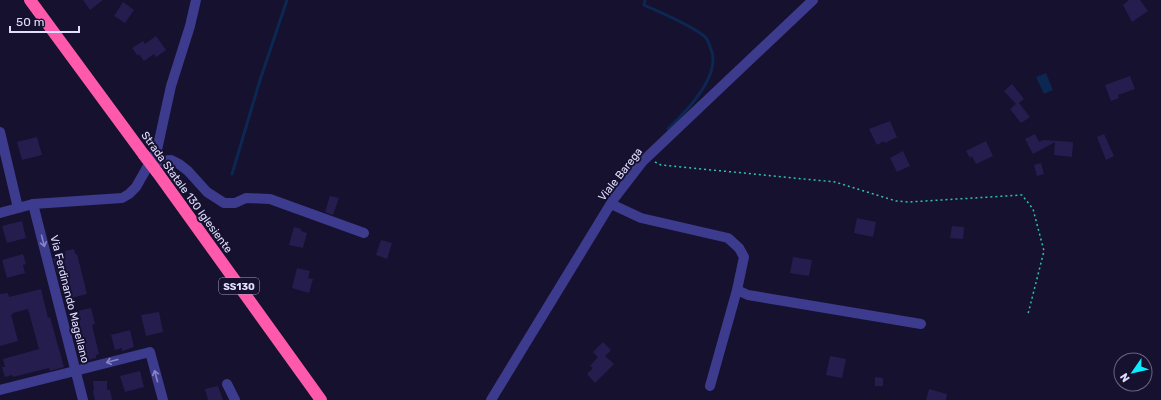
<svg xmlns="http://www.w3.org/2000/svg" width="1161" height="400" font-family="Rubik,sans-serif">
<style>
.water{fill:#0c2752}
.lines{fill:none;stroke-linecap:round;stroke-linejoin:round}
.stream{stroke:#0c2752;stroke-width:3}
.building{fill:#261d4f}
.path{stroke:#2ec3b7;stroke-width:1.5;stroke-dasharray:2 3;stroke-linecap:butt}
.minor{stroke:#3d3b8e;stroke-width:10}
.highway{stroke:#ff59ac;stroke-width:12}
.highway-bridge{stroke:#ff59ac;stroke-width:12}
.oneway{stroke:#8784c1}
.labels{text-anchor:middle;stroke-width:4;stroke-linejoin:round;paint-order:stroke}
.shield{fill:#15112e;stroke:#a4a0c0;stroke-width:1}
.shield-label{font-size:10px;font-weight:bold;fill:#e1deff}
.street-label{font-size:11px;fill:#e1deff;stroke:#15112e}
</style>
<rect width="100%" height="100%" fill="#15112e"/>
<path class="water" d="M 1046,73 L 1053,90 L 1044,94 L 1036,77 Z"/>
<g class="lines">
<g class="stream">
<path d="M 645,0 L 644,5 C 661,13 689,24 704,36 C 707,38 709,43 710,47 C 724,74 686,112 668,129"/>
<path d="M 232,174 L 260,80 L 287,0"/>
</g>
</g>
<g class="building">
<path d="M 83,0 L 103,0 L 90,10 Z"/>
<path d="M 1129,0 L 1140,0 L 1148,11 L 1132,22 L 1123,5 Z"/>
<path d="M 123,2 L 134,10 L 125,23 L 114,16 Z"/>
<path d="M 156,36 L 166,50 L 156,57 L 154,54 L 144,61 L 139,54 L 138,56 L 132,48 L 143,41 L 145,44 Z"/>
<path d="M 1130,76 L 1135,89 L 1118,95 L 1119,98 L 1111,101 L 1105,85 Z"/>
<path d="M 1012,84 L 1024,99 L 1019,103 L 1030,117 L 1021,123 L 1010,109 L 1016,104 L 1004,91 Z"/>
<path d="M 890,121 L 897,137 L 885,143 L 884,141 L 877,145 L 869,129 Z"/>
<path d="M 1035,134 L 1039,142 L 1043,140 L 1073,142 L 1072,157 L 1054,155 L 1055,142 L 1033,154 L 1025,139 Z"/>
<path d="M 1104,134 L 1114,156 L 1106,160 L 1097,137 Z"/>
<path d="M 37,137 L 42,155 L 22,160 L 17,142 Z"/>
<path d="M 986,141 L 993,156 L 976,164 L 972,156 L 970,158 L 966,151 Z"/>
<path d="M 903,151 L 910,166 L 897,172 L 890,158 Z"/>
<path d="M 1041,163 L 1044,174 L 1037,176 L 1034,165 Z"/>
<path d="M 330,196 L 339,198 L 333,215 L 325,212 Z"/>
<path d="M 857,218 L 876,222 L 873,237 L 854,233 Z"/>
<path d="M 22,221 L 26,238 L 7,243 L 2,226 Z"/>
<path d="M 952,226 L 964,227 L 963,239 L 950,238 Z"/>
<path d="M 294,227 L 301,229 L 301,231 L 307,233 L 303,248 L 289,245 Z"/>
<path d="M 381,240 L 392,243 L 387,259 L 376,255 Z"/>
<path d="M 74,249 L 75,254 L 77,254 L 87,294 L 67,299 L 66,297 L 64,297 L 53,258 L 66,254 L 65,251 Z"/>
<path d="M 23,254 L 26,264 L 23,265 L 25,273 L 7,278 L 2,260 Z"/>
<path d="M 793,257 L 812,260 L 809,276 L 790,273 Z"/>
<path d="M 297,268 L 310,271 L 308,278 L 313,279 L 309,293 L 292,288 Z"/>
<path d="M 41,289 L 48,318 L 50,317 L 64,367 L 50,371 L 49,368 L 13,377 L 12,375 L 5,377 L 2,367 L 5,367 L 3,359 L 39,349 L 28,309 L 13,313 L 13,314 L 11,315 L 18,341 L 0,346 L 0,294 L 8,293 L 9,297 Z"/>
<path d="M 91,308 L 95,324 L 92,325 L 99,354 L 96,355 L 96,358 L 84,361 L 73,312 Z"/>
<path d="M 159,312 L 163,332 L 146,336 L 141,315 Z"/>
<path d="M 130,330 L 134,347 L 122,351 L 122,348 L 115,350 L 111,335 Z"/>
<path d="M 603,342 L 611,350 L 605,356 L 614,364 L 595,383 L 587,374 L 593,368 L 590,366 L 598,357 L 593,352 Z"/>
<path d="M 830,356 L 846,359 L 842,378 L 826,375 Z"/>
<path d="M 140,371 L 144,387 L 125,392 L 120,376 Z"/>
<path d="M 875,377 L 883,378 L 883,386 L 875,386 Z"/>
<path d="M 93,381 L 107,381 L 107,390 L 110,390 L 112,400 L 95,400 L 93,391 L 94,390 Z"/>
<path d="M 218,386 L 223,400 L 208,400 L 205,389 Z"/>
<path d="M 929,389 L 947,394 L 946,400 L 926,400 Z"/>
</g>
<g class="lines">
<path class="path" d="M 655,162 L 661,165 L 835,182 L 896,201 L 909,202 L 1022,195 L 1033,209 L 1044,251 L 1028,314"/>
<g class="minor">
<path d="M 0,132 L 18,208"/>
<path d="M 153,156 L 161,161 L 171,160 L 179,164 L 188,171 L 207,192 L 224,203 L 235,203 L 246,198 L 270,199 L 364,233"/>
<path d="M 33,204 L 83,400"/>
<path d="M 611,204 L 641,218 L 728,238 L 739,248 L 744,257 L 737,290 L 710,386"/>
<path d="M 0,213 L 33,204 L 122,198 L 129,194 L 136,187 L 157,150 L 171,86 L 190,26 L 196,0"/>
<path d="M 737,290 L 748,295 L 921,324"/>
<path d="M 227,384 L 235,400"/>
<path d="M 0,390 L 150,352 L 163,400"/>
<path d="M 491,400 L 613,200 L 643,161 L 813,0"/>
</g>
<g class="highway">
<path d="M 30,0 L 144,155"/>
<path d="M 157,172 L 321,400"/>
</g>
<path class="highway-bridge" d="M 144,155 L 157,172"/>
</g>
<defs><path id="oneway-shaft" d="M-6 0H5M1.5-3L5.5 0L1.5 3" fill="none" stroke-width="1.6" stroke-linecap="round" stroke-linejoin="round"/></defs>
<g class="oneway">
<use href="#oneway-shaft" transform="translate(43 241) rotate(76)"/>
<use href="#oneway-shaft" transform="translate(112 361) rotate(165)"/>
<use href="#oneway-shaft" transform="translate(156 376) rotate(-105)"/>
</g>
<g class="labels">
<rect class="shield" x="219" y="278" width="40" height="16" rx="3"/>
<g class="shield-label">
<text x="239" y="290">SS130</text>
</g>
<g class="street-label">
<text transform="translate(620 174) rotate(-52)" y="4">Viale Barega</text>
<text transform="translate(187 192) rotate(54)" y="4">Strada Statale 130 Iglesiente</text>
<text transform="translate(70 299) rotate(76)" y="4">Via Ferdinando Magellano</text>
</g>
</g>
<g transform="translate(1133 372) rotate(236)"><circle r="19" fill="#15112e" stroke="#676382"/>
<path d="M0-3L7 15L0 10L-7 15Z" fill="#0aecff"/>
<text y="-6" font-size="11" font-weight="bold" text-anchor="middle" fill="#e1deff">N</text>
</g>
<path d="M10 26v6h69v-6" fill="none" stroke="#e1deff" stroke-width="2"/>
<text x="16" y="26" font-size="12" fill="#e1deff" stroke="#15112e" stroke-width="3" paint-order="stroke">50 m</text>
</svg>
